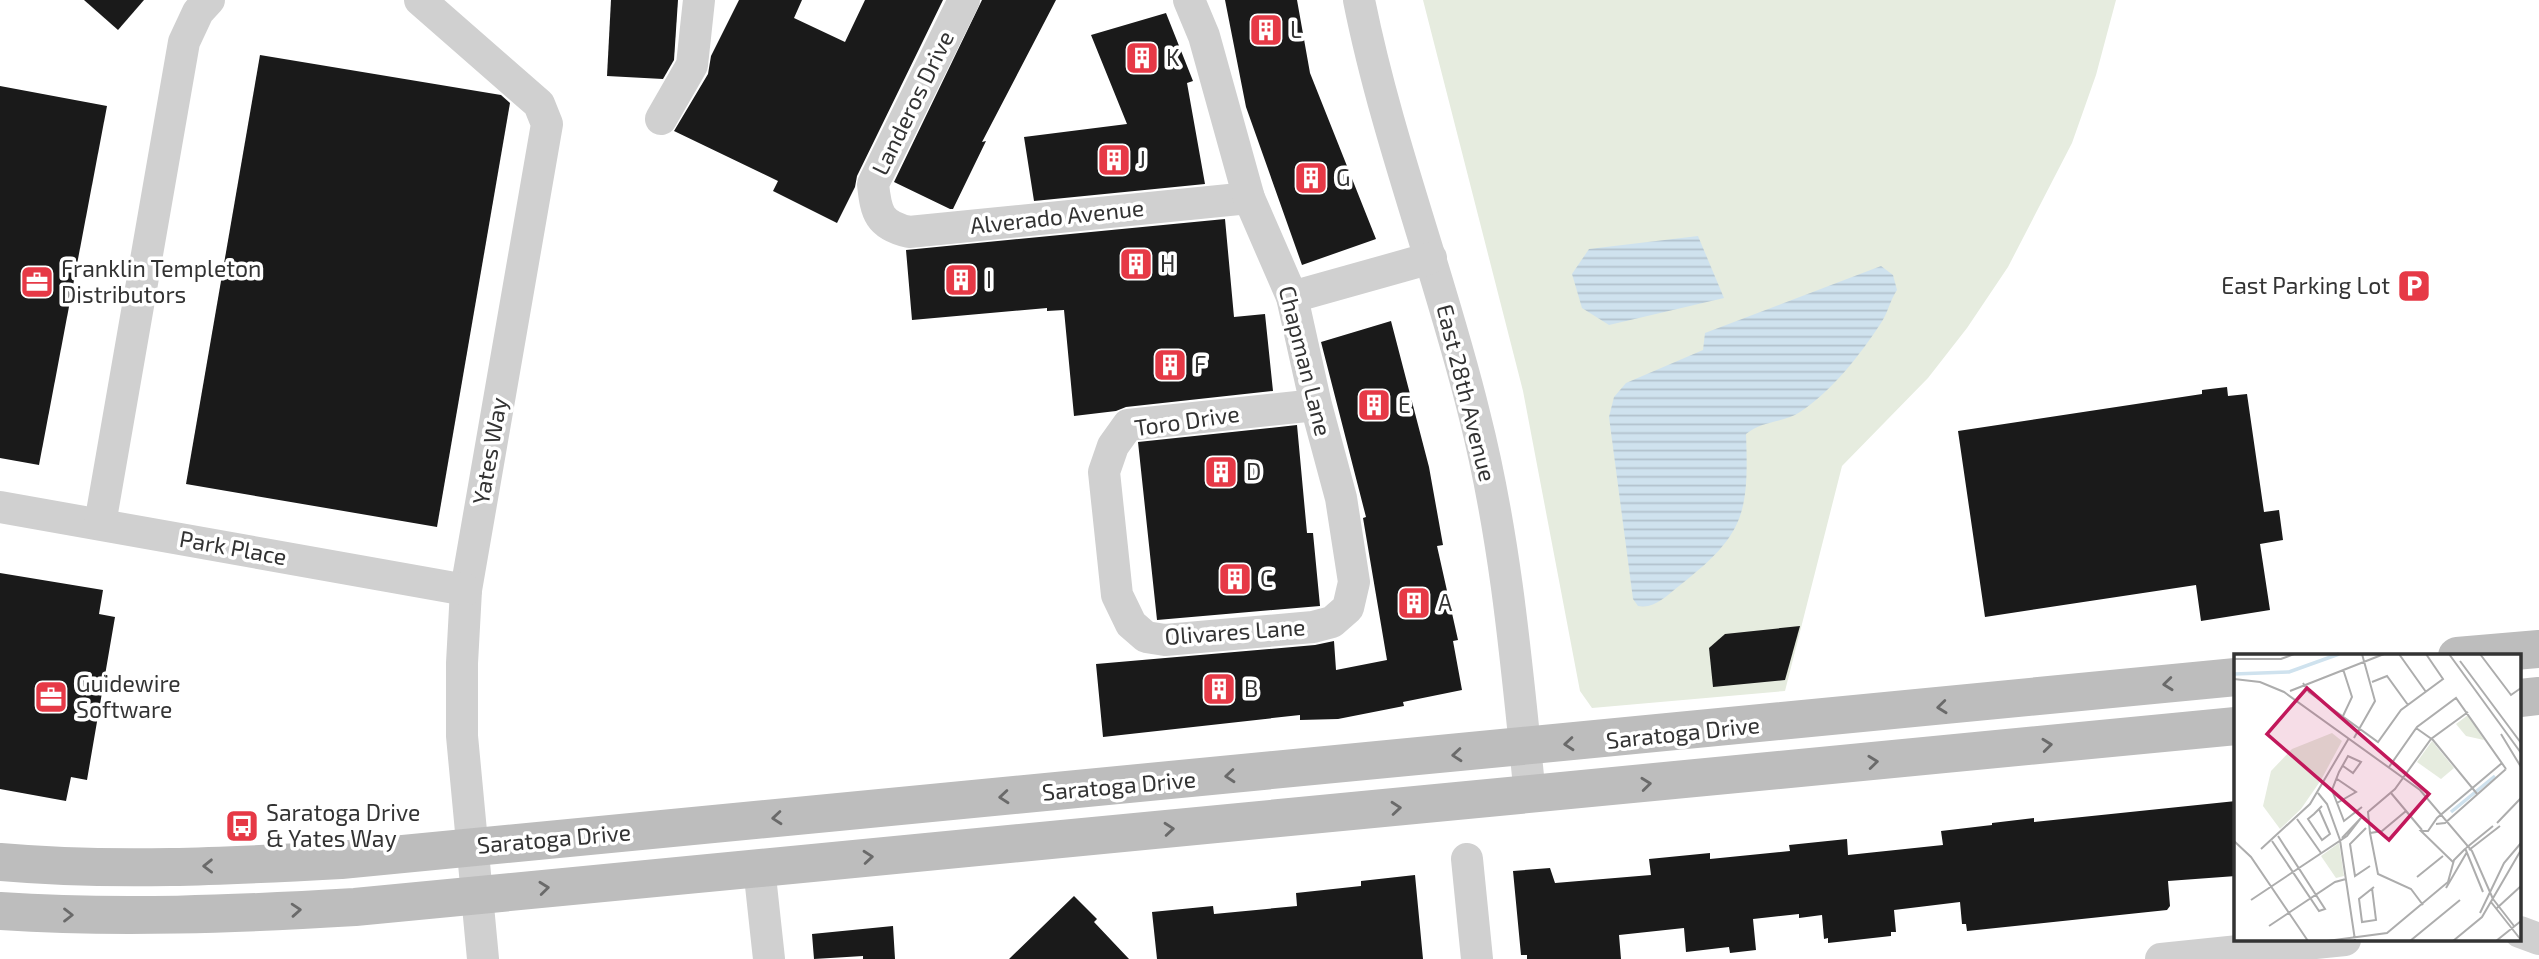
<svg xmlns="http://www.w3.org/2000/svg" width="2539" height="959" font-family="'Exo 2',sans-serif">
<style>
.grass{fill:#e6ecdf}
.water{fill:url(#water-rules)}
.building{fill:#1a1a1a}
.lines{fill:none;stroke-linecap:round;stroke-linejoin:round}
.minor{stroke:#d0d0d0;stroke-width:32}
.secondary{stroke:#bdbdbd;stroke-width:38}
.oneway{stroke:#6a6a6a}
.labels{text-anchor:middle;stroke-width:7;stroke-linejoin:round;paint-order:stroke}
.poi-label{font-size:23px;fill:#333;stroke:#fff;text-anchor:start}
.street-label{font-size:23px;fill:#333;stroke:#fff}
.inset-river{fill:none;stroke:#cfe2ee;stroke-width:3.5}
.inset-road{fill:none;stroke:#adadad;stroke-width:2}
.view{fill:#c2185b;fill-opacity:0.15;stroke:#c2185b;stroke-width:3.5}
.inset-edge{fill:none;stroke:#333;stroke-width:3.5}
</style>
<defs>
<pattern id="water-rules" width="6" height="5" patternUnits="userSpaceOnUse" patternTransform="scale(1.75)"><rect width="6" height="5" fill="#cfe2ee"/><path d="M0 2.5h6" fill="none" stroke="#b2c2cd"/></pattern>
</defs>
<rect width="100%" height="100%" fill="#fff"/>
<path class="grass" d="M 1423,0 L 2116,0 L 2096,75 L 2072,143 L 2008,267 L 1967,328 L 1928,378 L 1842,466 L 1785,691 L 1592,708 L 1580,691 L 1523,391 Z"/>
<g class="water">
<path d="M 1698,236 L 1724,298 L 1609,325 L 1582,308 L 1572,274 L 1589,249 Z"/>
<path d="M 1881,266 L 1893,275 L 1897,290 C 1890,300 1888,313 1881,323 C 1860,355 1832,391 1800,412 C 1784,423 1762,420 1746,434 C 1749,515 1744,535 1679,586 C 1666,596 1655,609 1638,606 L 1633,599 L 1609,417 L 1614,397 L 1626,383 L 1703,350 L 1705,333 Z"/>
</g>
<g class="building">
<path d="M 84,0 L 144,0 L 118,30 Z"/>
<path d="M 611,0 L 678,0 L 674,60 L 663,79 L 607,76 Z"/>
<path d="M 739,0 L 802,0 L 794,18 L 845,42 L 865,0 L 943,0 L 857,176 L 855,187 L 837,223 L 773,191 L 778,181 L 674,131 L 708,74 L 711,56 Z"/>
<path d="M 982,0 L 1056,0 L 982,142 L 986,141 L 953,209 L 950,209 L 894,182 Z"/>
<path d="M 1225,0 L 1297,0 L 1310,73 L 1376,239 L 1302,265 L 1246,107 Z"/>
<path d="M 1166,13 L 1193,81 L 1187,83 L 1205,184 L 1034,201 L 1024,137 L 1127,124 L 1091,35 Z"/>
<path d="M 260,55 L 501,95 L 510,103 L 437,527 L 186,484 Z"/>
<path d="M 0,86 L 107,106 L 39,465 L 0,458 Z"/>
<path d="M 1225,219 L 1234,317 L 1265,314 L 1273,391 L 1126,407 L 1116,411 L 1074,416 L 1064,310 L 1047,311 L 1047,308 L 912,320 L 906,250 Z"/>
<path d="M 1391,321 L 1429,467 L 1443,545 L 1437,546 L 1458,640 L 1453,641 L 1462,690 L 1403,702 L 1404,706 L 1338,719 L 1300,720 L 1300,715 L 1103,737 L 1096,664 L 1315,645 L 1334,641 L 1336,670 L 1387,660 L 1363,518 L 1366,517 L 1321,342 Z"/>
<path d="M 2227,387 L 2228,396 L 2247,394 L 2264,512 L 2279,510 L 2283,540 L 2260,544 L 2270,610 L 2201,621 L 2196,585 L 1985,617 L 1958,431 L 2202,394 L 2202,390 Z"/>
<path d="M 1297,425 L 1307,533 L 1313,533 L 1320,606 L 1157,620 L 1138,442 Z"/>
<path d="M 0,573 L 103,590 L 99,614 L 115,617 L 87,780 L 71,777 L 66,801 L 0,789 Z"/>
<path d="M 1800,626 L 1785,680 L 1713,687 L 1709,648 L 1725,634 Z"/>
<path d="M 2236,801 L 2236,876 L 2168,881 L 2170,906 L 2167,910 L 1967,931 L 1966,924 L 1962,924 L 1960,902 L 1894,910 L 1896,932 L 1891,932 L 1891,936 L 1828,943 L 1828,938 L 1824,939 L 1822,915 L 1799,918 L 1799,914 L 1753,919 L 1756,950 L 1730,953 L 1729,947 L 1686,952 L 1684,928 L 1619,935 L 1621,959 L 1527,959 L 1527,955 L 1521,955 L 1513,871 L 1550,868 L 1555,883 L 1651,875 L 1649,859 L 1710,853 L 1710,859 L 1790,851 L 1789,845 L 1847,839 L 1848,855 L 1943,845 L 1941,831 L 1992,825 L 1992,823 L 2034,818 L 2034,822 Z"/>
<path d="M 1415,875 L 1423,959 L 1157,959 L 1152,912 L 1213,906 L 1214,914 L 1297,906 L 1296,893 L 1361,886 L 1361,881 Z"/>
<path d="M 1074,896 L 1097,919 L 1094,922 L 1129,959 L 1009,959 Z"/>
<path d="M 893,926 L 895,959 L 863,959 L 863,956 L 814,959 L 812,934 Z"/>
</g>
<g class="lines">
<g class="minor">
<path d="M 420,0 L 539,104 L 547,124 L 466,590 L 462,663 L 462,736 L 483,959"/>
<path d="M 964,0 L 873,184 C 876,213 879,225 909,232 L 1249,198"/>
<path d="M 1189,0 L 1204,36 L 1249,198 L 1292,297 L 1316,405 L 1341,498 L 1354,582 L 1348,608 L 1332,622 L 1313,627 L 1165,640 L 1146,637 L 1131,624 L 1117,595 L 1104,472 L 1113,446 L 1128,425 L 1316,405"/>
<path d="M 1359,0 C 1387,140 1440,274 1474,413 C 1506,538 1517,668 1530,796"/>
<path d="M 661,119 L 692,65 L 699,0"/>
<path d="M 1292,297 L 1431,258"/>
<path d="M 0,507 L 466,590"/>
<path d="M 100,524 L 184,42 L 198,12 L 209,0"/>
<path d="M 1467,859 L 1477,959"/>
<path d="M 759,867 L 769,959"/>
<path d="M 2520,932 L 2539,939"/>
<path d="M 2161,959 L 2345,940"/>
</g>
<g class="secondary">
<path d="M 2457,656 L 2539,649"/>
<path d="M 2520,698 L 2539,696"/>
<path d="M 0,862 C 113,872 228,866 341,860 L 2236,677"/>
<path d="M 0,911 C 118,919 237,914 355,907 L 2236,726"/>
</g>
</g>
<defs><path id="oneway-chevron" d="M-2-3.5L2.5 0L-2 3.5" fill="none" stroke-width="1.6" stroke-linecap="round" stroke-linejoin="round" transform="scale(1.75)"/></defs>
<g class="oneway">
<use href="#oneway-chevron" transform="translate(2168 684) rotate(174)"/>
<use href="#oneway-chevron" transform="translate(1942 707) rotate(174)"/>
<use href="#oneway-chevron" transform="translate(1569 744) rotate(175)"/>
<use href="#oneway-chevron" transform="translate(2047 745) rotate(-6)"/>
<use href="#oneway-chevron" transform="translate(1457 755) rotate(175)"/>
<use href="#oneway-chevron" transform="translate(1873 762) rotate(-6)"/>
<use href="#oneway-chevron" transform="translate(1230 776) rotate(175)"/>
<use href="#oneway-chevron" transform="translate(1646 784) rotate(-6)"/>
<use href="#oneway-chevron" transform="translate(1004 797) rotate(175)"/>
<use href="#oneway-chevron" transform="translate(1396 808) rotate(-5)"/>
<use href="#oneway-chevron" transform="translate(777 818) rotate(175)"/>
<use href="#oneway-chevron" transform="translate(1169 829) rotate(-5)"/>
<use href="#oneway-chevron" transform="translate(868 857) rotate(-5)"/>
<use href="#oneway-chevron" transform="translate(208 866) rotate(179)"/>
<use href="#oneway-chevron" transform="translate(544 888) rotate(-6)"/>
<use href="#oneway-chevron" transform="translate(296 910) rotate(-4)"/>
<use href="#oneway-chevron" transform="translate(68 915)"/>
</g>
<defs>
<symbol id="building-square" viewBox="-11 -11 22 22"><rect x="-9" y="-9" width="18" height="18" rx="4" fill="#e63946" stroke="#fff"/><path d="M-4-6H4V6H1V3H-1V6H-4ZM-2.5-4.3h1.7v1.8h-1.7ZM.8-4.3h1.7v1.8H.8ZM-2.5-1h1.7V.8h-1.7ZM.8-1h1.7V.8H.8Z" fill="#fff"/></symbol>
<symbol id="office-square" viewBox="-11 -11 22 22"><rect x="-9" y="-9" width="18" height="18" rx="4" fill="#e63946" stroke="#fff"/><path d="M-6-3h4V-5.5h4V-3h4V5H-6ZM-1-4.5V-3h2v-1.5ZM-6 0V1H6V0Z" fill="#fff"/></symbol>
<symbol id="parking-square" viewBox="-11 -11 22 22"><rect x="-9" y="-9" width="18" height="18" rx="4" fill="#e63946" stroke="#fff"/><path d="M-3.5-5.5H1a3.5 3.5 0 0 1 0 7H-1V5.5H-3.5ZM-1-3.4V-.6H.8a1.4 1.4 0 0 0 0-2.8Z" fill="#fff"/></symbol>
<symbol id="bus-square" viewBox="-11 -11 22 22"><rect x="-9" y="-9" width="18" height="18" rx="4" fill="#e63946" stroke="#fff"/><path d="M-5-6H5V4H4V6H2V4H-2V6H-4V4H-5ZM-3.5-4V0h7V-4ZM-3.5 1.2v1.5H-2V1.2ZM2 1.2v1.5H3.5V1.2Z" fill="#fff"/></symbol>
</defs>
<g fill-rule="evenodd">
<use href="#building-square" x="1247" y="11" width="38" height="38"/>
<use href="#building-square" x="1123" y="39" width="38" height="38"/>
<use href="#building-square" x="1095" y="141" width="38" height="38"/>
<use href="#building-square" x="1292" y="159" width="38" height="38"/>
<use href="#building-square" x="1117" y="245" width="38" height="38"/>
<use href="#building-square" x="942" y="261" width="38" height="38"/>
<use href="#office-square" x="18" y="263" width="38" height="38"/>
<use href="#parking-square" x="2395" y="267" width="38" height="38"/>
<use href="#building-square" x="1151" y="346" width="38" height="38"/>
<use href="#building-square" x="1355" y="386" width="38" height="38"/>
<use href="#building-square" x="1202" y="453" width="38" height="38"/>
<use href="#building-square" x="1216" y="560" width="38" height="38"/>
<use href="#building-square" x="1395" y="584" width="38" height="38"/>
<use href="#building-square" x="1200" y="670" width="38" height="38"/>
<use href="#office-square" x="32" y="678" width="38" height="38"/>
<use href="#bus-square" x="223" y="807" width="38" height="38"/>
</g>
<g class="labels">
<g class="poi-label">
<text x="1290" y="38">L</text>
<text x="1166" y="66">K</text>
<text x="1138" y="168">J</text>
<text x="1336" y="186">G</text>
<text x="1160" y="272">H</text>
<text x="61" y="277">Franklin Templeton<tspan x="61" dy="26">Distributors</tspan></text>
<text x="986" y="288">I</text>
<text x="2390" y="294" text-anchor="end">East Parking Lot</text>
<text x="1194" y="373">F</text>
<text x="1398" y="413">E</text>
<text x="1246" y="480">D</text>
<text x="1260" y="587">C</text>
<text x="1438" y="611">A</text>
<text x="76" y="692">Guidewire<tspan x="76" dy="26">Software</tspan></text>
<text x="1244" y="697">B</text>
<text x="266" y="821">Saratoga Drive<tspan x="266" dy="26">&amp; Yates Way</tspan></text>
</g>
<g class="street-label">
<text transform="translate(913 103) rotate(-64)" y="8">Landeros Drive</text>
<text transform="translate(1057 217) rotate(-6)" y="8">Alverado Avenue</text>
<text transform="translate(1305 361) rotate(76)" y="8">Chapman Lane</text>
<text transform="translate(1466 393) rotate(76)" y="8">East 28th Avenue</text>
<text transform="translate(1187 421) rotate(-8)" y="8">Toro Drive</text>
<text transform="translate(490 451) rotate(-80)" y="8">Yates Way</text>
<text transform="translate(233 548) rotate(10)" y="8">Park Place</text>
<text transform="translate(1235 632) rotate(-4)" y="8">Olivares Lane</text>
<text transform="translate(1683 733) rotate(-6)" y="8">Saratoga Drive</text>
<text transform="translate(1119 786) rotate(-5)" y="8">Saratoga Drive</text>
<text transform="translate(554 839) rotate(-5)" y="8">Saratoga Drive</text>
</g>
</g>
<g transform="translate(2234 654)">
<rect width="287" height="287" fill="#fff"/>
<path d="M 98,79 L 108,87 L 87,126 L 67,155 L 46,175 L 29,152 L 37,117 L 58,95 Z" fill="#e6ecdf"/>
<path d="M 234,61 L 250,86 L 232,82 L 222,70 ZM 198,87 L 220,114 L 207,125 L 183,108 ZM 105,189 L 110,222 L 102,224 L 87,202 Z" fill="#e6ecdf"/>
<path class="inset-river" d="M 0,20 L 55,18 L 105,0M 217,158 L 261,122"/>
<path class="inset-road" d="M 165,0 L 192,38M 215,0 L 287,99M 246,0 L 277,41 L 287,34M 0,5 L 47,5 L 60,0M 226,7 L 287,89M 0,25 L 26,28 L 50,38 L 186,136 L 238,197 L 259,245M 138,28 L 153,22 L 174,51M 69,29 L 75,38 L 144,88 L 167,56 L 209,25 L 192,0M 56,37 L 150,0M 109,62 L 118,43 L 109,15M 182,74 L 199,86 L 244,141M 267,80 L 287,113M 120,84 L 141,47 L 128,0M 109,112 L 119,119 L 127,108 L 114,102 L 105,118 L 98,136 L 110,167 L 128,153M 155,113 L 183,73 L 222,44 L 272,115M 84,139 L 93,150 L 106,186 L 121,286M 157,139 L 188,176M 103,149 L 122,138 L 103,125M 85,155 L 96,180 L 88,186 L 74,165 L 80,160 L 88,152M 172,157 L 148,177 L 136,179 L 134,158 L 161,135 L 197,85 L 234,58M 63,165 L 87,199M 263,169 L 287,144M 202,170 L 211,169 L 272,115M 132,174 L 116,190 L 121,222 L 136,212M 136,179 L 144,220 L 177,235 L 189,251M 0,187 L 17,203 L 74,287M 38,187 L 85,257 L 91,255 L 44,182M 231,194 L 249,238M 232,194 L 259,172M 27,195 L 76,150 L 115,84M 235,196 L 266,172M 219,208 L 187,177 L 194,177 L 203,164 L 268,109M 183,223 L 209,202M 138,234 L 142,266 L 128,268 L 125,245 L 140,233M 212,234 L 233,198M 259,245 L 280,272M 17,246 L 113,182 L 127,164 L 108,184M 257,248 L 287,286M 263,254 L 287,232M 246,259 L 270,209 L 287,189M 35,272 L 101,228 L 112,225M 93,287 L 153,279 L 214,228 L 220,206 L 231,195M 176,287 L 226,246M 219,287 L 248,263 L 287,196M 262,287 L 287,267"/>
<path class="view" d="M 73,34 L 195,140 L 155,186 L 33,80 Z"/>
<rect width="287" height="287" class="inset-edge"/>
</g>
</svg>
